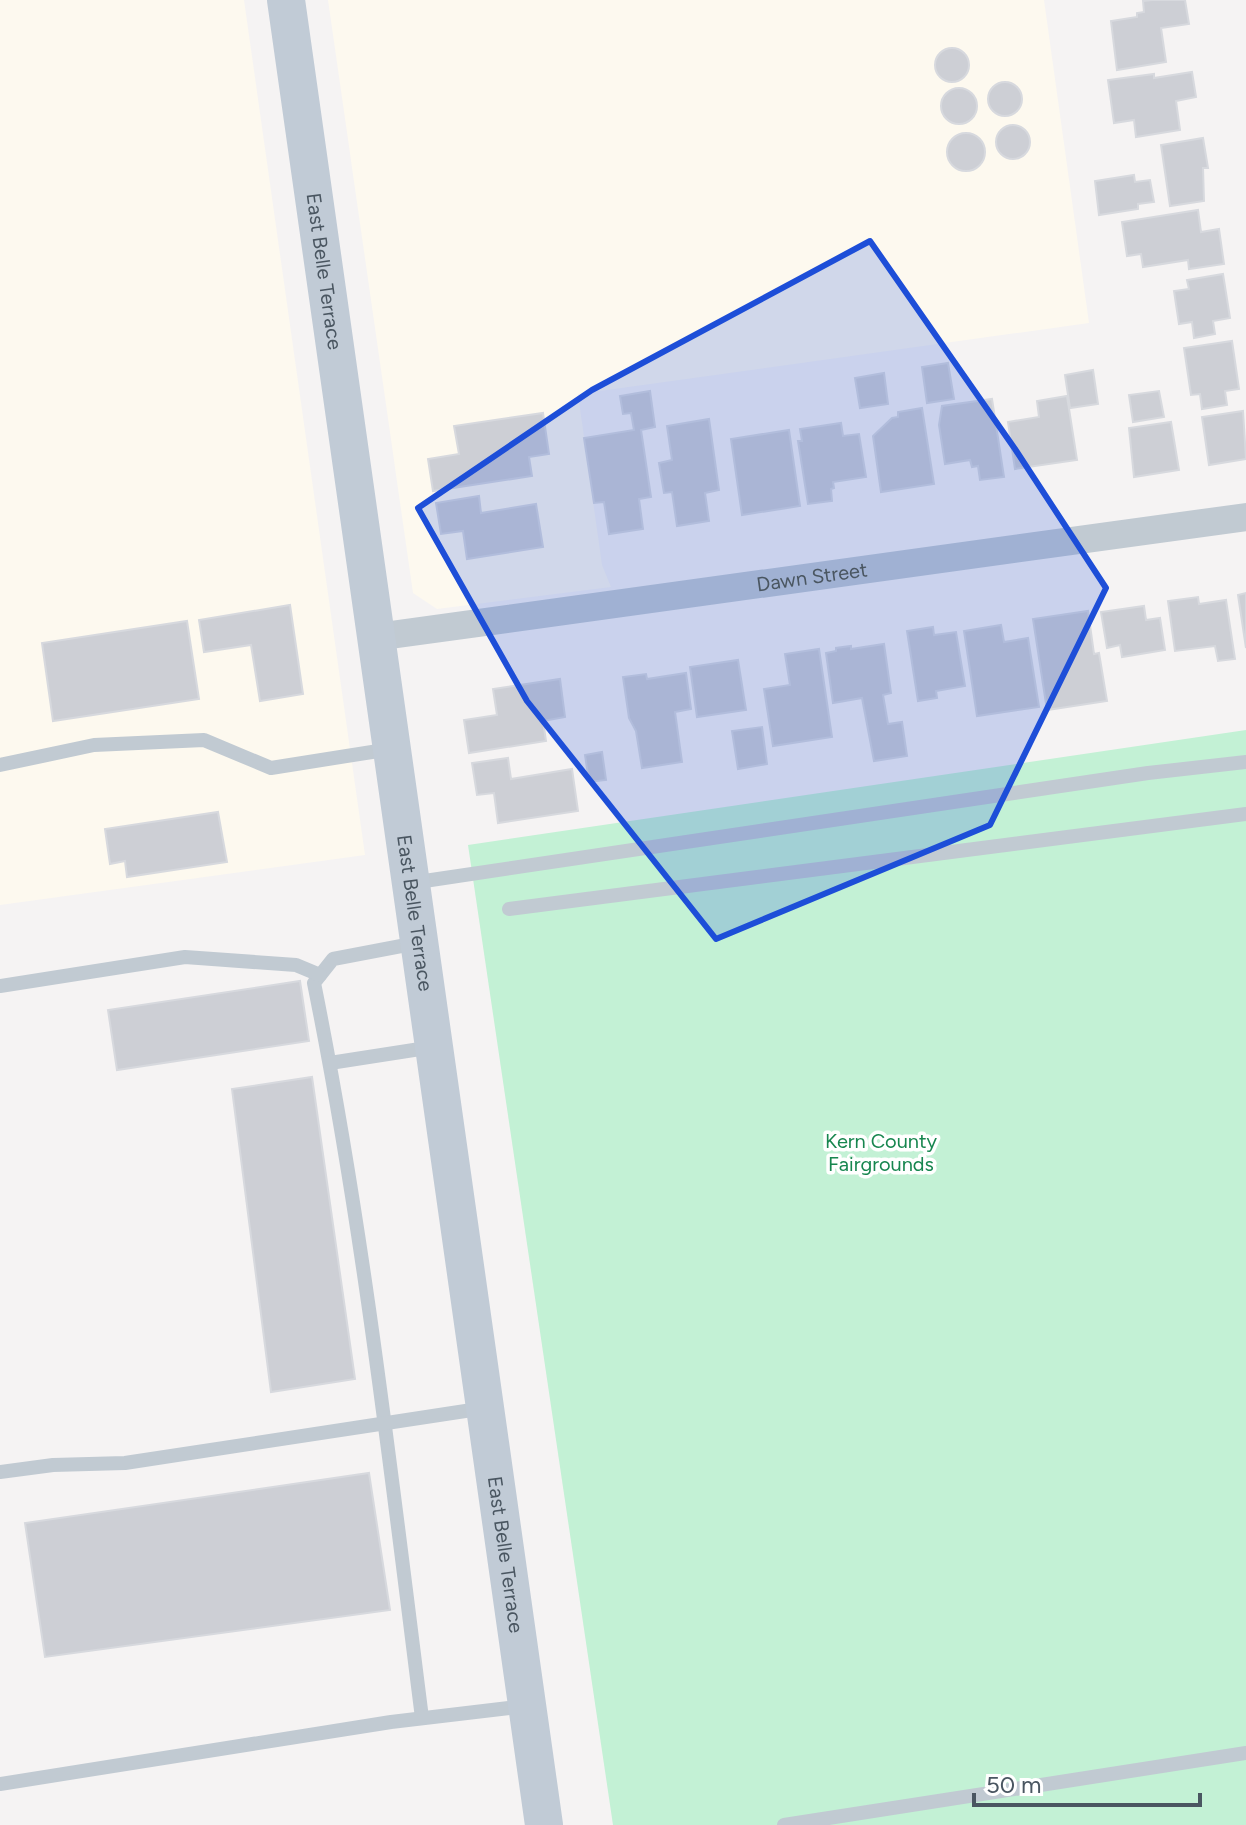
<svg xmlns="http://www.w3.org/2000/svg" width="1246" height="1825" font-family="Figtree,sans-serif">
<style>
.commercial{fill:#fdf9ef}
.green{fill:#c3f1d5}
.building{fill:#cdcfd5;stroke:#d7d9de;stroke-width:2}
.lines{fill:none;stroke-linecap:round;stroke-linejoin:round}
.lane{stroke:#c1cad2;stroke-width:14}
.street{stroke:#c1cad2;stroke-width:28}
.secondary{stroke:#c1cbd6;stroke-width:38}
.marked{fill:#1d4ed8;fill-opacity:0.2;stroke:#1d4ed8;stroke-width:6;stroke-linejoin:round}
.labels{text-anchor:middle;stroke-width:7;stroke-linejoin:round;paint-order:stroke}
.street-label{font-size:20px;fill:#4a5661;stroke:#fff}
.park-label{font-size:20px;fill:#17864f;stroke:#fff}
</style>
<rect width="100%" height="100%" fill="#f5f3f3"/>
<g class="commercial">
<path d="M 0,0 L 244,0 L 365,855 L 0,905 Z"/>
<path d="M 328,0 L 1044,0 L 1089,323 L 578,394 L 602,565 L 611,587 L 437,609 L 413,593 Z"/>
</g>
<path class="green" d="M 1246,730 L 1246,1825 L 613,1825 L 468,845 Z"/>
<g class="building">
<path d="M 1152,0 L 1185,0 L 1189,24 L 1161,28 L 1166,62 L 1117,70 L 1111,21 L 1137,17 L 1137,13 L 1144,12 L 1143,1 Z"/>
<circle cx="952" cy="65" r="17"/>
<path d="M 1192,72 L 1196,97 L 1176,101 L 1180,130 L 1136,137 L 1134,120 L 1114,123 L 1108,80 L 1154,74 L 1154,78 Z"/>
<circle cx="1005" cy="99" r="17"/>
<circle cx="959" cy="106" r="18"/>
<circle cx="1013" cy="142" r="17"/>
<circle cx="966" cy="152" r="19"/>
<path d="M 1203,138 L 1208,168 L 1203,168 L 1204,201 L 1170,206 L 1161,145 Z"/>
<path d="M 1134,175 L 1135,182 L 1150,180 L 1154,202 L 1138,204 L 1138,209 L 1099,215 L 1095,181 Z"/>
<path d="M 1198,210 L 1201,232 L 1219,229 L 1224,264 L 1189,269 L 1188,260 L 1143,267 L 1141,254 L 1127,256 L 1122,222 Z"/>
<path d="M 1223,274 L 1230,318 L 1213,321 L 1215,334 L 1194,338 L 1192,322 L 1179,324 L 1174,291 L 1189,289 L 1187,280 Z"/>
<path d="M 1232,341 L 1239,389 L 1225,391 L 1227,405 L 1202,409 L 1200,394 L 1191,395 L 1184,348 Z"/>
<path d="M 948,363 L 954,399 L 927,403 L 922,367 Z"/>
<path d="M 1093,370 L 1098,404 L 1070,408 L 1065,375 Z"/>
<path d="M 884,373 L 888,404 L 860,408 L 855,378 Z"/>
<path d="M 650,391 L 655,427 L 641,430 L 651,497 L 639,499 L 643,529 L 609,534 L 604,502 L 594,503 L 584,438 L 634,430 L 631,413 L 623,414 L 620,396 Z"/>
<path d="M 1159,391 L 1164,417 L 1133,422 L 1129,395 Z"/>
<path d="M 1067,396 L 1077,460 L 1015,469 L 1008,422 L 1039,417 L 1037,401 Z"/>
<path d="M 992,399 L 1004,477 L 980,480 L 978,466 L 972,467 L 970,460 L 945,464 L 939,425 L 942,406 Z"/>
<path d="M 922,408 L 934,484 L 881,492 L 873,436 L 892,418 L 898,417 L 898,412 Z"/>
<path d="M 1243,411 L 1246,459 L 1209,465 L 1202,417 Z"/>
<path d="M 543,413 L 549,454 L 529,457 L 532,476 L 433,491 L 428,459 L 459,454 L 454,426 Z"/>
<path d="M 709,419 L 719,490 L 705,493 L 709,521 L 677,526 L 672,492 L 664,493 L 659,463 L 672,460 L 667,426 Z"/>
<path d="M 1171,422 L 1179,470 L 1134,477 L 1129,428 Z"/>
<path d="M 841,423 L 843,436 L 859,434 L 866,477 L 833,482 L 834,488 L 831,489 L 832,501 L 808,504 L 798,441 L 802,441 L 800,429 Z"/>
<path d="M 789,430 L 800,506 L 742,515 L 731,439 Z"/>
<path d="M 479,496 L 481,513 L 536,504 L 543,547 L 467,559 L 463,531 L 441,534 L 436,503 Z"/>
<path d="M 1246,593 L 1246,648 L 1238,595 Z"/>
<path d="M 1198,597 L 1199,604 L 1226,600 L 1235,659 L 1218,661 L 1215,646 L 1175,651 L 1168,601 Z"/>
<path d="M 290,605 L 303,694 L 260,701 L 251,645 L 204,652 L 199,620 Z"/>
<path d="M 1144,606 L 1146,620 L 1160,618 L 1165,650 L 1122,657 L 1120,645 L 1107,648 L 1101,612 Z"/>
<path d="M 1088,611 L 1094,654 L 1099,653 L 1107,701 L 1047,710 L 1033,619 Z"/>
<path d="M 187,621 L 199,699 L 53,721 L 42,643 Z"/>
<path d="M 1001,625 L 1004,642 L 1028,638 L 1039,707 L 977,716 L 964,631 Z"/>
<path d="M 933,627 L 934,635 L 956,632 L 965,686 L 936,691 L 937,698 L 918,701 L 907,631 Z"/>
<path d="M 884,644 L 891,693 L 883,695 L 888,724 L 902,722 L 907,756 L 874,761 L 862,698 L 833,703 L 826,653 L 836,651 L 836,648 L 851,646 L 851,649 Z"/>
<path d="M 819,649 L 832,737 L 773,746 L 764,689 L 790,685 L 785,654 Z"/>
<path d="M 738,660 L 746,710 L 697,717 L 690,667 Z"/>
<path d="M 686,673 L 691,709 L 675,712 L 682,762 L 642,768 L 636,731 L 629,718 L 623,677 L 646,674 L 647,679 Z"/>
<path d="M 560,679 L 565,717 L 543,721 L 546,741 L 469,753 L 464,720 L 497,715 L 493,689 Z"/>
<path d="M 762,727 L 767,764 L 738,769 L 732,731 Z"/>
<path d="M 602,752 L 606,780 L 589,782 L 585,755 Z"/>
<path d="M 508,758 L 511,779 L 572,769 L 578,811 L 498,823 L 494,793 L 477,795 L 472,763 Z"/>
<path d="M 218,812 L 227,862 L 127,877 L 125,861 L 110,864 L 105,829 Z"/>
<path d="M 300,981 L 309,1041 L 117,1070 L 108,1010 Z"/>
<path d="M 312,1077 L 355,1379 L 271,1392 L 232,1089 Z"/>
<path d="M 369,1473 L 390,1610 L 45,1657 L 25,1523 Z"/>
</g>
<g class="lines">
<g class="lane">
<path d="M 0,765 L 94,745 L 204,740 L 271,768 L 391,749"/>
<path d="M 411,883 L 1148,773 L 1246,762"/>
<path d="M 509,909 L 1246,814"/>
<path d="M 417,943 L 333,959 L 314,983 C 363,1226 391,1473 422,1718"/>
<path d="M 0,986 L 185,957 L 296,965 L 320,975"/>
<path d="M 330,1063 L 433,1047"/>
<path d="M 0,1472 L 53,1465 L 125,1463 L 485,1408"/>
<path d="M 0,1784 L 391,1722 L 526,1706"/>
<path d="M 784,1825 L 1246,1753"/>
</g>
<path class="street" id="s1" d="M 376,637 L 1246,517"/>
<path class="secondary" id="s2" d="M 286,0 L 544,1825"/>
</g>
<path class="marked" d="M 870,241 L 1015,449 L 1106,588 L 990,825 L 716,939 L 527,701 L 418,508 L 592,390 Z"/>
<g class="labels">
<g class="street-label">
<text dy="7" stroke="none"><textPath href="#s2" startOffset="274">East Belle Terrace</textPath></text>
<text dy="7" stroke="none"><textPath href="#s1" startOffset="440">Dawn Street</textPath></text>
<text dy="7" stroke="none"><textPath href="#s2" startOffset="922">East Belle Terrace</textPath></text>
<text dy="7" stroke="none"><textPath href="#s2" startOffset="1570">East Belle Terrace</textPath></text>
</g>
<g class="park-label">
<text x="881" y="1148">Kern County<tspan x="881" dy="23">Fairgrounds</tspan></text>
</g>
</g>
<path d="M974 1793v12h226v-12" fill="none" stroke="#4a5661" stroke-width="4"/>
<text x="986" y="1793" font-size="24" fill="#4a5661" stroke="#ffffff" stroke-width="6" paint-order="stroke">50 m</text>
</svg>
